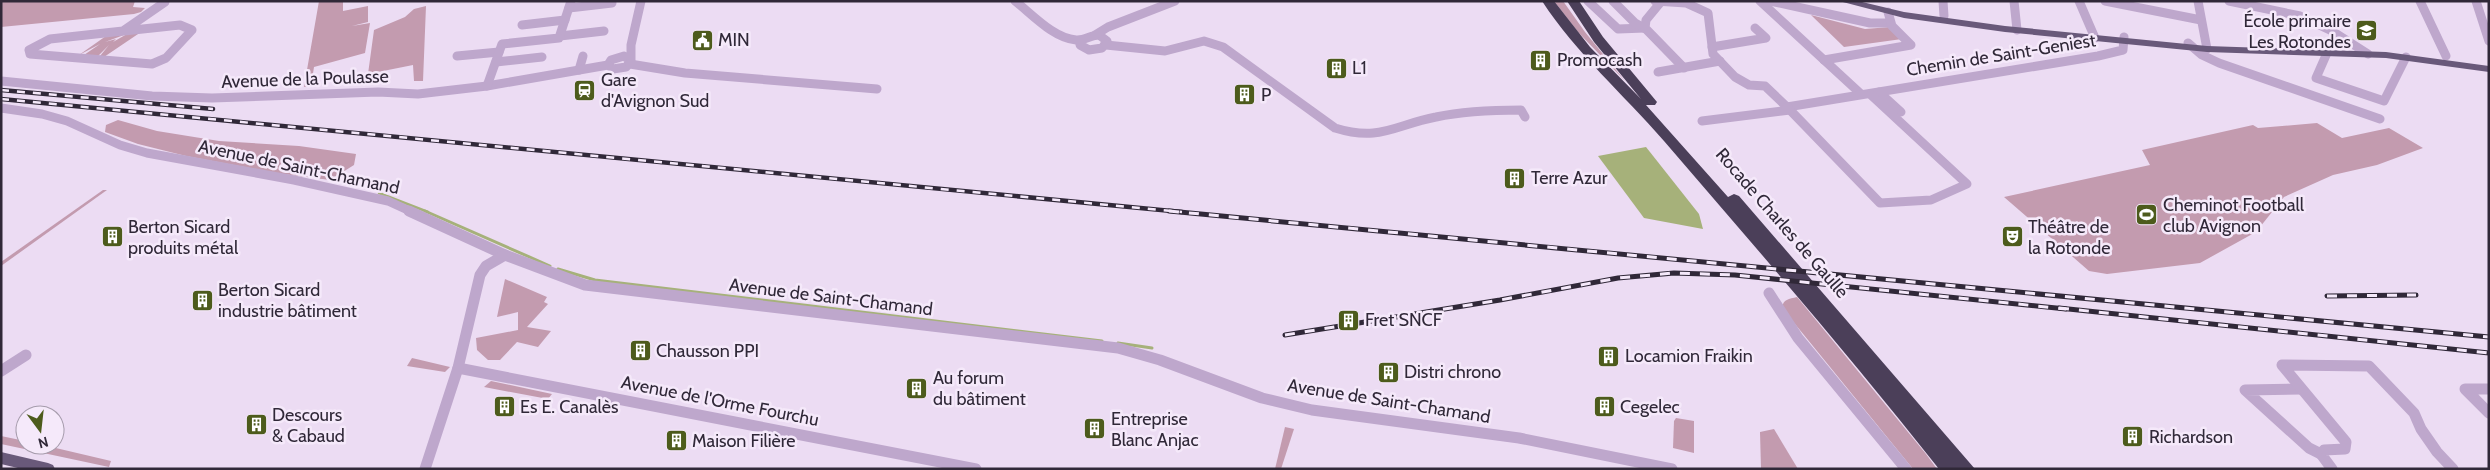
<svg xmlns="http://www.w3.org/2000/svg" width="2490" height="470" font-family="Cabin,sans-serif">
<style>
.green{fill:#c39baf}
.water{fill:#a6b17a}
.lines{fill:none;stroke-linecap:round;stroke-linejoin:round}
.stream-far1{stroke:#a6b17a;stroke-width:2.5}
.stream{stroke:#a6b17a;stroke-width:3}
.minor-far1{stroke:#bea7cc;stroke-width:9}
.minor{stroke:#bea7cc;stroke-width:11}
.major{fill:#69597a;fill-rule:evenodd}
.highway{fill:#4b3f59;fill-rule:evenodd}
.rail-far1-casing{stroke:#302838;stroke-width:4.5}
.rail-casing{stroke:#302838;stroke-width:5}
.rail-far1{stroke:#f5e9fa;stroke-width:2.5;stroke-dasharray:8;stroke-linecap:butt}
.rail{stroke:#f5e9fa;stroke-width:3;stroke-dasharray:10;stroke-linecap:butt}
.labels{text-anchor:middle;stroke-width:5;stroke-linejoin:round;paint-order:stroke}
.poi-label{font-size:18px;fill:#302838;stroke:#f5e9fa;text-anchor:start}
.street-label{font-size:18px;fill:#302838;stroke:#f5e9fa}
</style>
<rect width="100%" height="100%" fill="#ecdcf3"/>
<g class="green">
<path d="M 1,1 L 135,1 L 133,7 L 145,8 L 141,12 L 134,14 L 1,27 Z"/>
<path d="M 319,1 L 343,1 L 343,11 L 368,6 L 368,22 L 352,26 L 370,23 L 365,53 L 314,67 L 311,86 L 304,87 Z"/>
<path d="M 1554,1 L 1563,1 L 1585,32 L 1625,81 L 1578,32 Z"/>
<path d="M 426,6 L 423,81 L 414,81 L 413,65 L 368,74 L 374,30 L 405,17 L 414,9 Z"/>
<path d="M 1811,15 L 1865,29 L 1890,27 L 1902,39 L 1844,47 Z"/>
<path d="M 141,32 L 104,57 L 100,56 L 109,45 L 98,56 L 84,55 L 100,44 L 79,55 L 106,36 L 124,35 L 105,42 L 116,39 L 113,42 L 127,34 Z"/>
<path d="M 118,120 L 157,131 L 219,141 L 299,146 L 356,154 L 354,165 L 330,180 L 275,173 L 186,156 L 138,144 L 105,132 L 106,125 Z"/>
<path d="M 2317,123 L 2342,138 L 2389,128 L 2423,148 L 2377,165 L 2333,175 L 2284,197 L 2256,232 L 2200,263 L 2107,274 L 2089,271 L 2004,197 L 2150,165 L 2142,150 L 2253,125 L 2258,128 Z"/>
<path d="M 103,190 L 107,190 L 1,266 L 1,262 Z"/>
<path d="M 505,279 L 547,297 L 544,302 L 548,304 L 527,327 L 551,331 L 538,347 L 517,342 L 500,360 L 488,360 L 477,350 L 476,338 L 518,330 L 518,312 L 497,317 Z"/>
<path d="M 1797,297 L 1926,454 L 1937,469 L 1913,469 L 1782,308 C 1783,299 1789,299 1797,297 Z"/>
<path d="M 412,358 L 450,367 L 445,372 L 407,366 Z"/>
<path d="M 491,381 L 552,394 L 548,399 L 484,387 Z"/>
<path d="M 1676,418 L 1694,421 L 1694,453 L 1673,448 L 1674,421 Z"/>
<path d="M 1285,427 L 1294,429 L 1281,469 L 1275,469 Z"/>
<path d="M 1774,429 L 1798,469 L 1761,469 L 1760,432 Z"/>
<path d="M 1,436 L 25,441 L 25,445 L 43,445 L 111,461 L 109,467 L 1,444 Z"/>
</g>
<path class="water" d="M 1646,147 L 1699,214 L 1703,229 L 1644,218 L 1598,156 Z"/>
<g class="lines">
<path class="stream-far1" d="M 379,193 L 428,212"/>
<g class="stream">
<path d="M 425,211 L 550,266"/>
<path d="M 558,269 L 595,280 L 1102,341"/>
<path d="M 1118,343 L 1152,348"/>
</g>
<g class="minor-far1">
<path d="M 1015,1 C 1032,14 1053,38 1076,40 C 1084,41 1091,35 1099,35 L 1107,41 L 1102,48 L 1089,50 L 1080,45 L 1080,41"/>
<path d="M 1588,1 L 1618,29 L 1645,28"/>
<path d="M 1613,1 L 1635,23 L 1644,28"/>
<path d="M 1655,1 L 1686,3 L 1708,13 L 1713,54 L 1735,77 L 1749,85 L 1765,86 L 1787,107"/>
<path d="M 1760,1 L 1861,94"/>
<path d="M 1770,1 L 1870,23 L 1890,23"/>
<path d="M 1943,1 L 1944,16"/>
<path d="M 2014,1 L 2017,30"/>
<path d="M 2079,1 L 2095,38"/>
<path d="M 2105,1 L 2201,20"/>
<path d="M 2198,1 L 2207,49"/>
<path d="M 2229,1 L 2300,16 L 2332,31 L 2368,54"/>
<path d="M 2420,1 L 2446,56"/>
<path d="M 2476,1 L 2489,41"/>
<path d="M 1660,3 L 1646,20 L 1645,28 L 1684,68"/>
<path d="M 569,8 L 612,3"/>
<path d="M 522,25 L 565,20"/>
<path d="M 124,31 L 180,25 L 192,30 L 166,58 L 152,64 L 30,54 L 29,50 L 50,39 L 123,31 L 165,2"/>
<path d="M 1095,35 L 1108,27 L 1175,1"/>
<path d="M 560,36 L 604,31"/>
<path d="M 2188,43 L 2202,55 L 2219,63 L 2380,119"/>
<path d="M 1106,45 L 1165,51 L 1204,41 L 1223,47 L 1335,128 C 1380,142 1394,125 1436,117 C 1464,111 1493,110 1521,110 L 1525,117"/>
<path d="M 1712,47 L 1766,38 L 1755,28"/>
<path d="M 2327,53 L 2316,78 L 2384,101 L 2406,57"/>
<path d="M 457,56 L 499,52"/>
<path d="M 624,56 L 631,61 L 626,67 L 613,69 L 608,65 L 611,60 Z"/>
<path d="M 631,59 L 631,45 L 641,1"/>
<path d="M 1824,60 L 1911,45 L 1892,26 L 1888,12"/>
<path d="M 496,62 L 542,57"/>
<path d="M 630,64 L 685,73 L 877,89"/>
<path d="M 579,70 L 583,56"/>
<path d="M 1658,72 L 1720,61"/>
<path d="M 1,81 L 152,96 L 212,98 L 378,92 L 418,94 L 487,86 L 608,65"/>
<path d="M 487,86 L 502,44 L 559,38 L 571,1"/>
<path d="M 1879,92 L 1901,112"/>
<path d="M 1787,107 L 2098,56 L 2123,50 L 2124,37"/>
<path d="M 1,108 L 42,114 L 67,121 L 120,145 L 147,153 L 294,180 L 388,201 L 412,212"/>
<path d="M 1790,110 L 1880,203 L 1931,200 L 1967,184 L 1871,95"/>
<path d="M 1702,121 L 1790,110 L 1788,107"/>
</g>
<g class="minor">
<path d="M 409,211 L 505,255 L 585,285 L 1118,348 L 1160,360 L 1262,398 L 1312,410 L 1519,438 L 1672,469"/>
<path d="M 1769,293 L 1798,338 L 1906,469"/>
<path d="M 458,368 L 976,469"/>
<path d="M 1,371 L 26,355"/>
<path d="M 2301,389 L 2245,390 L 2309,448 L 2321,454"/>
<path d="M 2489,389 L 2465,389 L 2489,413"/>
<path d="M 425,469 L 458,368 L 480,275 L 486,266 L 505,255"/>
<path d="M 2332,469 L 2321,454 L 2324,450 L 2345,449 L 2346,442 L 2282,365 L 2369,366 L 2414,413 L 2421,429 L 2437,452 L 2453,469"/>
</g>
<g class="major">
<path d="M 1839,1 L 1858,1 L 1904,12 L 2005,26 L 2207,46 L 2386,52 L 2489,66 L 2489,72 L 2386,58 L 2207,52 L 2005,32 L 1904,18 Z"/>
<path d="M 1,452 L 48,463 L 53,465 L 55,469 L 22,469 L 1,464 Z"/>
</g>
<path class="highway" d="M 1542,1 L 1554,1 L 1590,47 L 1641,99 L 1594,42 L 1567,1 L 1579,1 L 1603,37 L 1657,102 L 1655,105 L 1646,105 L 1728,197 L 1734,194 L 1739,196 L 1975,469 L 1939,469 C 1851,357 1757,249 1664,141 C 1623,94 1576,53 1542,1 Z"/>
<defs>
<g id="rail-far1">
<path d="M 1,90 L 213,109"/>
<path d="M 1,99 L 1182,212"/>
</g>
<g id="rail">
<path d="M 1169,211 L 2489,337"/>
<path d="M 2327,296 L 2416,295"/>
<path d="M 2059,308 L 2489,353"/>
<path d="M 1285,335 L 1500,300 L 1618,278 L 1674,273 L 1735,275 L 2066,309"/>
</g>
</defs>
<use href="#rail-far1" class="rail-far1-casing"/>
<use href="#rail" class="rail-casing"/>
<use href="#rail-far1" class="rail-far1"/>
<use href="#rail" class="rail"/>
</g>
<defs>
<symbol id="school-square" viewBox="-11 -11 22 22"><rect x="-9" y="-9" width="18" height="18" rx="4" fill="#4d5b1c" stroke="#f5e9fa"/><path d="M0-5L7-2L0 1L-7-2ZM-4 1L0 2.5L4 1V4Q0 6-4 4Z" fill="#fff"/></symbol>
<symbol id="civic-square" viewBox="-11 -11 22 22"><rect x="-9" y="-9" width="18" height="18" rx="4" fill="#4d5b1c" stroke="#f5e9fa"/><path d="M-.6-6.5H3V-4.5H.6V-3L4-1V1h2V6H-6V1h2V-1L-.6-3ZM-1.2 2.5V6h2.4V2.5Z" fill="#fff"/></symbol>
<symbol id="building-square" viewBox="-11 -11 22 22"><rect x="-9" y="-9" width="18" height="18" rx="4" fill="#4d5b1c" stroke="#f5e9fa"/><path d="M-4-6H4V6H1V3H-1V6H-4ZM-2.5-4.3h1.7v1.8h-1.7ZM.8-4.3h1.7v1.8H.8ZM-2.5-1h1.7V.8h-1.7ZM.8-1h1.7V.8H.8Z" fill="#fff"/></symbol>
<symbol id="station-square" viewBox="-11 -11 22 22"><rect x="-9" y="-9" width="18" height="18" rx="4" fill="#4d5b1c" stroke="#f5e9fa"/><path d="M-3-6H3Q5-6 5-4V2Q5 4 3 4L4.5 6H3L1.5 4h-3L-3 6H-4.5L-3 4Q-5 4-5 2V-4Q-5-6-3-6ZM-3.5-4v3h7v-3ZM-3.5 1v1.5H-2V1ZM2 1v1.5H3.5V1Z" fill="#fff"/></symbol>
<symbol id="stadium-square" viewBox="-11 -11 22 22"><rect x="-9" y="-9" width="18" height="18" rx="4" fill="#4d5b1c" stroke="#f5e9fa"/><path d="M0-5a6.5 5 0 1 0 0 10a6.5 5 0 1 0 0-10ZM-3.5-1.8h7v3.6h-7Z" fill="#fff"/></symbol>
<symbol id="theatre-square" viewBox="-11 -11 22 22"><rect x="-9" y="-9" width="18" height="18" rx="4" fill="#4d5b1c" stroke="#f5e9fa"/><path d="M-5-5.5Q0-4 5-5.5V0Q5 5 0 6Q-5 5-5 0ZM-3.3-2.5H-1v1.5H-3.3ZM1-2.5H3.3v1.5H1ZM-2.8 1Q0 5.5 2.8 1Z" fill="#fff"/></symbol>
</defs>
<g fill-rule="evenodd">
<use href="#school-square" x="2354" y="18" width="25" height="25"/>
<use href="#civic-square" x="690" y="28" width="25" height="25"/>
<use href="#building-square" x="1528" y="48" width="25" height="25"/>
<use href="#building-square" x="1324" y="56" width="25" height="25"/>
<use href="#station-square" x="572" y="78" width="25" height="25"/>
<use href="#building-square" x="1232" y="82" width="25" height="25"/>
<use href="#building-square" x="1502" y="166" width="25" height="25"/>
<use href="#stadium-square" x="2134" y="202" width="25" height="25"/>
<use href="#building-square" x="100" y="224" width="25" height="25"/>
<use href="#theatre-square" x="2000" y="224" width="25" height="25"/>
<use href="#building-square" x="190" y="288" width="25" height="25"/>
<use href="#building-square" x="1336" y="308" width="25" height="25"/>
<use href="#building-square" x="628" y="338" width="25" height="25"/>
<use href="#building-square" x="1596" y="344" width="25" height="25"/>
<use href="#building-square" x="1376" y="360" width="25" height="25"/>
<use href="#building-square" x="904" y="376" width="25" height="25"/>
<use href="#building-square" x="492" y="394" width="25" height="25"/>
<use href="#building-square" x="1592" y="394" width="25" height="25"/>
<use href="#building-square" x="244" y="412" width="25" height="25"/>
<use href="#building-square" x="1082" y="416" width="25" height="25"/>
<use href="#building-square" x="2120" y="424" width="25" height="25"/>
<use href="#building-square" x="664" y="428" width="25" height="25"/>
</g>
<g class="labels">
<g class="poi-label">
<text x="2351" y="27" text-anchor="end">École primaire<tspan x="2351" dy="21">Les Rotondes</tspan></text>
<text x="718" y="46">MIN</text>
<text x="1557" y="66">Promocash</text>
<text x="1352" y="74">L1</text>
<text x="601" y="86">Gare<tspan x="601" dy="21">d'Avignon Sud</tspan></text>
<text x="1261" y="101">P</text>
<text x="1531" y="184">Terre Azur</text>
<text x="2163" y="211">Cheminot Football<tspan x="2163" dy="21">club Avignon</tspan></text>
<text x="128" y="233">Berton Sicard<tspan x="128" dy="21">produits métal</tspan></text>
<text x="2028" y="233">Théâtre de<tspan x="2028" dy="21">la Rotonde</tspan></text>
<text x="218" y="296">Berton Sicard<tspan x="218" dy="21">industrie bâtiment</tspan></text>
<text x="1365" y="326">Fret SNCF</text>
<text x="656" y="357">Chausson PPI</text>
<text x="1625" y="362">Locamion Fraikin</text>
<text x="1404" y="378">Distri chrono</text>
<text x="933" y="384">Au forum<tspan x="933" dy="21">du bâtiment</tspan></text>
<text x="520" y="413">Es E. Canalès</text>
<text x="1620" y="413">Cegelec</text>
<text x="272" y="421">Descours<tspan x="272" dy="21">&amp; Cabaud</tspan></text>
<text x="1111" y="425">Entreprise<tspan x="1111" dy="21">Blanc Anjac</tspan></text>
<text x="2149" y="443">Richardson</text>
<text x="692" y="447">Maison Filière</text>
</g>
<g class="street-label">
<text transform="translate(2001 55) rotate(-9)" y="6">Chemin de Saint-Geniest</text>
<text transform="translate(305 79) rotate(-2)" y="6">Avenue de la Poulasse</text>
<text transform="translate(299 167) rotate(12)" y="6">Avenue de Saint-Chamand</text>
<text transform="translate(1782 223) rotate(49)" y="6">Rocade Charles de Gaulle</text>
<text transform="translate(831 297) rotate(7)" y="6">Avenue de Saint-Chamand</text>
<text transform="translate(720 401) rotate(11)" y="6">Avenue de l'Orme Fourchu</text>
<text transform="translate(1389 401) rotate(9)" y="6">Avenue de Saint-Chamand</text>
</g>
</g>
<rect width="2490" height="470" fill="none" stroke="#302838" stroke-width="5"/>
<g transform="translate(40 430) rotate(165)"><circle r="24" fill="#f5e9fa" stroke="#a69cac"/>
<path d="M0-4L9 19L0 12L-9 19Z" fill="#4d5b1c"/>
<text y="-8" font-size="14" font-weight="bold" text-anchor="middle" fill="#302838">N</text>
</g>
</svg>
